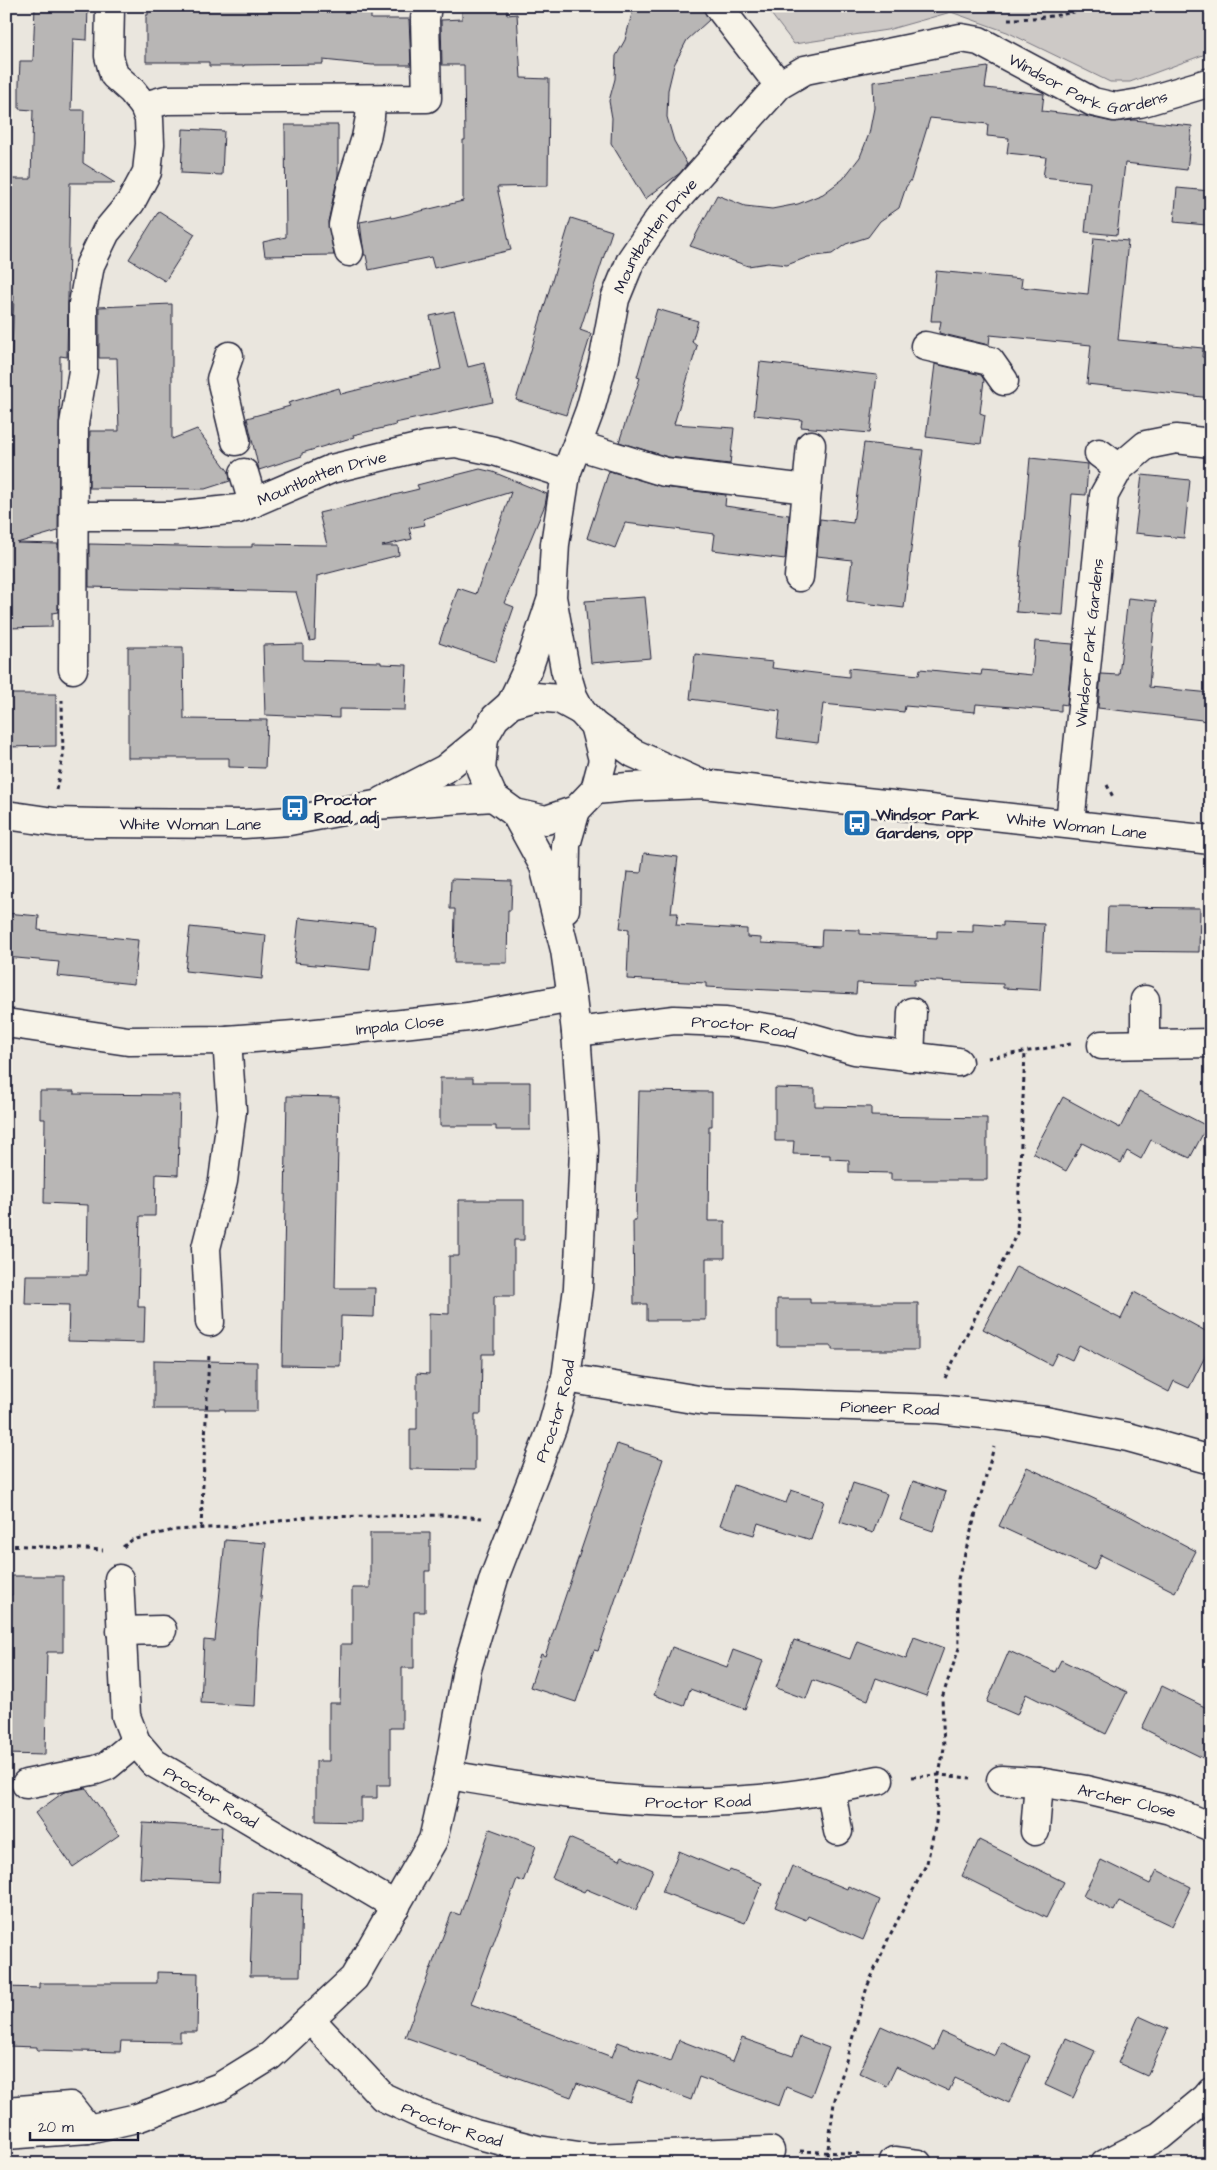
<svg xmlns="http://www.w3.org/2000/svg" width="1217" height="2170" font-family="'Architects Daughter',sans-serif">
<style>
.green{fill:#cdc9c6;stroke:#787680}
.building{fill:#b8b6b5;stroke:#22223b}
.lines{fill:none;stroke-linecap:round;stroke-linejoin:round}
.minor-casing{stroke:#22223b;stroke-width:31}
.path{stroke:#22223b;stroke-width:3;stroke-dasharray:4 4;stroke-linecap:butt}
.minor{stroke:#f7f3e8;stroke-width:28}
.labels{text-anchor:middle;stroke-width:5;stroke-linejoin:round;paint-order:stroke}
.street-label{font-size:16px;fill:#22223b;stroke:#f7f3e8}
.poi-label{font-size:16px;font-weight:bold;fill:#22223b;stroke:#f7f3e8;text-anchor:start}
</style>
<rect width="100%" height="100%" fill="#eae6de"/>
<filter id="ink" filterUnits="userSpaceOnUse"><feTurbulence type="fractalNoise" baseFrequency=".02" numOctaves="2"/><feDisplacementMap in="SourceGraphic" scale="10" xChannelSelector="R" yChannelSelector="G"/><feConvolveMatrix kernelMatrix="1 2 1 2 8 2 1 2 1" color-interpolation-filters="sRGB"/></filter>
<g filter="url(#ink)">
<path class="green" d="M 765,6 L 1211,6 L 1211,52 L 1130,82 L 1110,82 L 1007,32 L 951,12 L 887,30 L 794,44 Z"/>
<g class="building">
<path d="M 35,6 L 88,6 L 87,40 L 73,39 L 71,110 L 84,110 L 83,163 L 115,183 L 70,183 L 67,357 L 60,356 L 58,531 L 17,543 L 58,544 L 58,612 L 52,613 L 52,627 L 6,628 L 6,378 L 11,378 L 14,295 L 6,295 L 8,179 L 31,179 L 33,110 L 19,109 L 19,84 L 20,61 L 33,61 Z"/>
<path d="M 148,6 L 371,6 L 371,19 L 409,19 L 411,65 L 372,65 L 323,60 L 323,64 L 244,65 L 244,66 L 209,66 L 209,62 L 146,62 L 146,15 L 148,15 Z"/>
<path d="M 462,6 L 507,6 L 507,15 L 517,14 L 521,78 L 549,79 L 548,186 L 497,187 L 511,250 L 434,268 L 431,257 L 369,270 L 366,255 L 364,255 L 360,222 L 391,216 L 392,218 L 463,201 L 463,140 L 465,140 L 464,65 L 442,65 L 441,20 L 462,19 Z"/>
<path d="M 634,6 L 703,6 L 709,20 L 687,40 L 674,65 L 668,90 L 667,117 L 674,141 L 687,164 L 680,173 L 645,199 L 611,143 L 612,118 L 609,101 L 615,79 L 616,56 L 625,40 Z"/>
<path d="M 988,67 L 985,88 L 1044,94 L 1042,111 L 1085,116 L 1112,122 L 1134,120 L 1192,126 L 1187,170 L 1125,163 L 1117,235 L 1085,232 L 1090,182 L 1043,177 L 1046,157 L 1007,153 L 1009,138 L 987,136 L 988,124 L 930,118 L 911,180 L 906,187 L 899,208 L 880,221 L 868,237 L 846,244 L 832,254 L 808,257 L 787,265 L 768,263 L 748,266 L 690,246 L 717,195 L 745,206 L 772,209 L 798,204 L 823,194 L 843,179 L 860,157 L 869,134 L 874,108 L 873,82 Z"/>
<path d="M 285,125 L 338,125 L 338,175 L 328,222 L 334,255 L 265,256 L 263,242 L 286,237 Z"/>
<path d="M 183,129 L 224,131 L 222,175 L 181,173 Z"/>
<path d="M 1177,188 L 1210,191 L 1206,225 L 1174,222 Z"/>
<path d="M 159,211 L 195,234 L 165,281 L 129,259 Z"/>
<path d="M 571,218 L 612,231 L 580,330 L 591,334 L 566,415 L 516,400 Z"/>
<path d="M 1094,238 L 1128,241 L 1118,340 L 1203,348 L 1202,357 L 1211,358 L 1211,398 L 1087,384 L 1091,345 L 990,335 L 989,345 L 939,333 L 941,321 L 931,321 L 936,271 L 1022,279 L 1021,287 L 1088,294 Z"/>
<path d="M 172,304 L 172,439 L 197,429 L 229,472 L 230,481 L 205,489 L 89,488 L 90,431 L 119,431 L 117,358 L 99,358 L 99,307 Z"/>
<path d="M 657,309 L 698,321 L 692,342 L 697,346 L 674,424 L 734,428 L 730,464 L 668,457 L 619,442 L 640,378 L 637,377 Z"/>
<path d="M 454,311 L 468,367 L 484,363 L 493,402 L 395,423 L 396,425 L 353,435 L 354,437 L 302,453 L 302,456 L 259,470 L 247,418 L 290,406 L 288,403 L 339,388 L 341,394 L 441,369 L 430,316 Z"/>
<path d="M 760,362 L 877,375 L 870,433 L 801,427 L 802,420 L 754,415 Z"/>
<path d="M 935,364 L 981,375 L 984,380 L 980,413 L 985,415 L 981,444 L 926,437 Z"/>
<path d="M 864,443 L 923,450 L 904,608 L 847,601 L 852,560 L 817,556 L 820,519 L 853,523 Z"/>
<path d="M 1030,458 L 1088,464 L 1086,495 L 1072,494 L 1063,615 L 1016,612 Z"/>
<path d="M 480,469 L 493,472 L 547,494 L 545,505 L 504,603 L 514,607 L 495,662 L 439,643 L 458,588 L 476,594 L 511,492 L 423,519 L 425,525 L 409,528 L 412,539 L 382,546 L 398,546 L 399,555 L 317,576 L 315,640 L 310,641 L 296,592 L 89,587 L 89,544 L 225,547 L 252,547 L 252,544 L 327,545 L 319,513 L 419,489 L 417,485 Z"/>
<path d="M 609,471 L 663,487 L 726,495 L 725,506 L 789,515 L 785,559 L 713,550 L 715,534 L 625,523 L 615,548 L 587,538 Z"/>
<path d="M 1142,475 L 1190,480 L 1184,538 L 1135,533 Z"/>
<path d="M 645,597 L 651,658 L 591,663 L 585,601 Z"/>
<path d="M 1128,598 L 1156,601 L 1149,687 L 1211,693 L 1211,721 L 1098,708 L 1101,674 L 1119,675 Z"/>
<path d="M 1035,641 L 1073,644 L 1067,705 L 1061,704 L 1061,711 L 976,704 L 975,712 L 905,706 L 904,712 L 823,704 L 818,743 L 777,738 L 780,711 L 690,699 L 695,654 L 773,662 L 772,668 L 849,677 L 849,668 L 919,675 L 920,669 L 981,675 L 982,670 L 1032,675 Z"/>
<path d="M 303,644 L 303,660 L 381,662 L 381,664 L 407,665 L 405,710 L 339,709 L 339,718 L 265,715 L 263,645 Z"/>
<path d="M 128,647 L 183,647 L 184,719 L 267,720 L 265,768 L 229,767 L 229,758 L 128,758 Z"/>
<path d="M 11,694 L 56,694 L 56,746 L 6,747 L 6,695 L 11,696 Z"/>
<path d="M 644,853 L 678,857 L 671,913 L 678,913 L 676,925 L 747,929 L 747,937 L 761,938 L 761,943 L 821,946 L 822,929 L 860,930 L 860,934 L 937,938 L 937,931 L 973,932 L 973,924 L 1003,926 L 1003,922 L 1044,924 L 1040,990 L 1003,988 L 1003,984 L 914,980 L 914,985 L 857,983 L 856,994 L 706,987 L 706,983 L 627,979 L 629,929 L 620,928 L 627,872 L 641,873 Z"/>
<path d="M 451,879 L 512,881 L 511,910 L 508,910 L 507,963 L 454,963 L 455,909 L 450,909 Z"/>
<path d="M 1108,907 L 1200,908 L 1199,952 L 1106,951 Z"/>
<path d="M 6,913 L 39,916 L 38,930 L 138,940 L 134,984 L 57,976 L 59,962 L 6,957 Z"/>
<path d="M 299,918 L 375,926 L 370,970 L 294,963 Z"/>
<path d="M 190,927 L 266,935 L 262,979 L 185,971 Z"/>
<path d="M 440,1078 L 473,1078 L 473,1082 L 530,1082 L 530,1130 L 496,1130 L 496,1126 L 440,1126 Z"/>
<path d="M 775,1088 L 815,1089 L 815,1106 L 871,1107 L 871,1116 L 987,1118 L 987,1180 L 891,1180 L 891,1173 L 849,1172 L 849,1160 L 830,1159 L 830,1155 L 793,1154 L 794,1141 L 775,1141 Z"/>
<path d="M 40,1091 L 74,1091 L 74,1094 L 180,1095 L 178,1175 L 156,1174 L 155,1216 L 140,1216 L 138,1307 L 145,1307 L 144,1343 L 68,1341 L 69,1305 L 25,1304 L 26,1275 L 87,1275 L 88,1205 L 44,1203 L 45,1119 L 40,1119 Z"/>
<path d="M 639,1091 L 712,1092 L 712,1126 L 709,1126 L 708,1221 L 725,1221 L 725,1258 L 706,1258 L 706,1320 L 647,1320 L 647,1304 L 634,1304 L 633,1220 L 636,1220 Z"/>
<path d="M 1139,1091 L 1207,1126 L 1190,1158 L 1151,1140 L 1141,1159 L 1127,1151 L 1121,1163 L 1082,1143 L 1066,1171 L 1033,1153 L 1063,1097 L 1120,1128 Z"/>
<path d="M 287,1096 L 339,1097 L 335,1288 L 375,1288 L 374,1317 L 341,1316 L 340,1366 L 282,1365 Z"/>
<path d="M 459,1200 L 524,1200 L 524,1240 L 514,1240 L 514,1296 L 494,1296 L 494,1354 L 482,1354 L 481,1414 L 475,1414 L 475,1470 L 410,1469 L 410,1429 L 417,1429 L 417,1373 L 429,1374 L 429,1313 L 449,1314 L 449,1256 L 459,1256 Z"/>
<path d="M 1016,1266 L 1121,1319 L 1134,1292 L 1211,1334 L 1211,1345 L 1189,1388 L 1174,1381 L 1169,1392 L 1079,1345 L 1072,1360 L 1057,1353 L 1051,1365 L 983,1329 Z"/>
<path d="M 777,1299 L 810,1299 L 810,1303 L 918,1303 L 918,1350 L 832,1350 L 832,1346 L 777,1346 Z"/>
<path d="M 154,1360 L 257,1362 L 257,1411 L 225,1411 L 225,1409 L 154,1409 Z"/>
<path d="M 617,1444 L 663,1459 L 598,1651 L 594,1650 L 576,1702 L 530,1687 L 541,1654 L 545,1656 Z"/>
<path d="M 1027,1467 L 1122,1512 L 1196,1551 L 1175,1592 L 1101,1555 L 1094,1570 L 999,1526 Z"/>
<path d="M 913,1481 L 946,1492 L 933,1531 L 900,1520 Z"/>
<path d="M 853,1483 L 887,1494 L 873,1533 L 840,1522 Z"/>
<path d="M 734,1485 L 786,1503 L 791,1490 L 824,1501 L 811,1540 L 758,1523 L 754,1535 L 720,1525 Z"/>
<path d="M 370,1533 L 430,1533 L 430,1571 L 425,1571 L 425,1612 L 414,1612 L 414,1668 L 402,1668 L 402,1728 L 390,1728 L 390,1785 L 377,1785 L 377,1798 L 361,1798 L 361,1822 L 316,1821 L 316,1761 L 329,1761 L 329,1703 L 340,1703 L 341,1644 L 352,1644 L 352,1588 L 370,1588 Z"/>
<path d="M 225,1540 L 266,1543 L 258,1630 L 255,1706 L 201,1703 L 204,1640 L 215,1641 Z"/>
<path d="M 12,1576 L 63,1576 L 63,1652 L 47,1652 L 45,1755 L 6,1754 L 6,1595 L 12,1595 Z"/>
<path d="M 914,1637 L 944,1648 L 926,1696 L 876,1678 L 868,1700 L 813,1680 L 806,1699 L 776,1688 L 794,1640 L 850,1659 L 857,1641 L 906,1659 Z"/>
<path d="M 672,1647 L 727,1667 L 733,1650 L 763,1661 L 745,1709 L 690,1689 L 684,1706 L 654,1695 Z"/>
<path d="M 1009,1651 L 1055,1672 L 1061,1660 L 1127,1692 L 1106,1734 L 1026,1694 L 1017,1715 L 987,1702 Z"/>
<path d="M 1162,1686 L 1211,1710 L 1211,1762 L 1142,1728 Z"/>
<path d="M 86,1788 L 119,1835 L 73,1867 L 35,1813 L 64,1792 Z"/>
<path d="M 143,1823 L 222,1827 L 219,1882 L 140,1878 Z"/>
<path d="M 490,1829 L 536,1846 L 523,1882 L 517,1879 L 471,2004 L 612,2057 L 618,2042 L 671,2062 L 679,2040 L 733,2061 L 742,2038 L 793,2056 L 800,2037 L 829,2048 L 811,2097 L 786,2087 L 779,2106 L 699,2077 L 691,2100 L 638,2080 L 630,2102 L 577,2083 L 571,2097 L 405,2037 L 452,1912 L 460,1915 Z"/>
<path d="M 569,1838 L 620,1860 L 622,1856 L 653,1870 L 636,1910 L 586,1889 L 584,1892 L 552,1878 Z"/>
<path d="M 979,1840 L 1064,1882 L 1046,1918 L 962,1876 Z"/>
<path d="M 679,1851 L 729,1872 L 730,1870 L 762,1883 L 745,1923 L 662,1892 Z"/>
<path d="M 1101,1860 L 1150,1884 L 1157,1870 L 1191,1887 L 1172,1926 L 1119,1901 L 1114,1911 L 1083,1896 Z"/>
<path d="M 792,1866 L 847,1889 L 848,1886 L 880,1900 L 863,1940 L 808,1916 L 806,1920 L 775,1907 Z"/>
<path d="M 253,1893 L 302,1894 L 300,1976 L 250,1976 Z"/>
<path d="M 157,1972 L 198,1973 L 197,2032 L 180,2032 L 180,2042 L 121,2041 L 120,2052 L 37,2050 L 37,2047 L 6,2046 L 6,1987 L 39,1988 L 39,1983 L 157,1983 Z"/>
<path d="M 1139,2016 L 1168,2029 L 1147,2076 L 1118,2063 Z"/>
<path d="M 881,2026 L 934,2050 L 942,2032 L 995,2056 L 1001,2042 L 1030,2056 L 1009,2103 L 955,2078 L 949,2091 L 896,2067 L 887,2086 L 859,2073 Z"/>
<path d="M 1066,2038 L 1095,2051 L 1073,2098 L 1045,2085 Z"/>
</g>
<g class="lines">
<defs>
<g id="minor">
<path d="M 110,6 L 109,56 L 114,75 L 132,91 L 144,106 L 166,100 L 427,98 L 425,19 L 427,6"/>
<path d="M 718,6 L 779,85"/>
<path d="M 349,252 L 343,225 L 353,179 L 366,138 L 370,117 L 371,99"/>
<path d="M 925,346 L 990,361 L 1004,381"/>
<path d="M 229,356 L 221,379 L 236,441"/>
<path d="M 577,445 L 665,472 L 807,489 L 799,577"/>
<path d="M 1099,453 L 1119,468"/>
<path d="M 244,473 L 253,503"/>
<path d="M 807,489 L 811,445"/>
<path id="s1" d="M 74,516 L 172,516 L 238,509 L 331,469 L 425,446 L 456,443 L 494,451 L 566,474"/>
<path d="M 73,669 L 74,424 L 83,371 L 83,304 L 90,265 L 106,232 L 131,202 L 147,172 L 150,144 L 149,119 L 144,106"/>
<path d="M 511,704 L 529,666 L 551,601"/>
<path id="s2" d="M 581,711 L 573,696 L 565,669 L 552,597 L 555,544 L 566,474 L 590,410 L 603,363 L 615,299 L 631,260 L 659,219 L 779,85 L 805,70 L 961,38 L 979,41 L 1093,102 L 1115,107 L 1140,103 L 1211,82"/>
<path d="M 484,737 L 481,770 L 493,797 L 515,813 L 546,820 L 576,810 L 595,790 L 603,760 L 594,725"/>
<path id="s3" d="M 595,790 L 628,787 L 703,784 L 1211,840"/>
<path d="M 383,801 L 445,769 L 484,737 L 495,718 L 511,704 L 535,697 L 559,699 L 581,711 L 594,725 L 633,753 L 697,782"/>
<path id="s4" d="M 6,815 L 54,822 L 98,823 L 244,824 L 289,821 L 375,805 L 493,797"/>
<path id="s5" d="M 1070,823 L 1104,495 L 1119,468 L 1146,445 L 1176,439 L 1211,443"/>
<path d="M 565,909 L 566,845 L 576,810"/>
<path d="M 1145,1000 L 1145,1044"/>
<path id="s6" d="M 6,1023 L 128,1041 L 227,1040 L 307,1034 L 468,1017 L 572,998"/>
<path id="s7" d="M 576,1032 L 674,1020 L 726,1022 L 788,1031 L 855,1050 L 958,1062"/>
<path d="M 1102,1045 L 1211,1043"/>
<path d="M 910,1057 L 912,1012"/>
<path d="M 210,1322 L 206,1248 L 223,1181 L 232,1110 L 227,1040"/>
<path id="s8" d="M 566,1378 L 705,1401 L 939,1409 L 1045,1421 L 1128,1437 L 1211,1460"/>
<path id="s9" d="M 119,1579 L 126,1716 L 136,1742 L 154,1763 L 396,1906"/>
<path d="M 121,1631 L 162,1630"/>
<path id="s10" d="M 448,1775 C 540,1790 634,1807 728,1801 C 779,1799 830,1790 879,1780"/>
<path id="s11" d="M 1001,1780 L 1039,1782 L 1086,1790 L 1170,1810 L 1211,1827"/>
<path d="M 26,1784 L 96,1770 L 107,1766 L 136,1742"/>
<path d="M 831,1790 L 838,1831"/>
<path d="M 1035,1831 L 1039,1782"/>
<path id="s12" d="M 311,2020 L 383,2097 L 422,2115 L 475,2134 L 538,2150 L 592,2158 L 770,2151"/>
<path d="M 6,2111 L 70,2106 L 88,2129"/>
<path id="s13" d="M 6,2135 L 88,2129 L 137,2118 L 220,2087 L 270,2056 L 354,1978 L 433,1840 L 448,1775 L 467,1669 L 494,1578 L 552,1428 L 566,1378 L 578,1288 L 584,1150 L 576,1032 L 572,998 L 565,950 L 544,866 L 515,813"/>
<path d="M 894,2161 L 918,2164"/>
<path d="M 1105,2164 L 1160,2136 L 1206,2098 L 1211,2092"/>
</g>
</defs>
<use href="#minor" class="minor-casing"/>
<g class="path">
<path d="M 1008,19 C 1037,19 1068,15 1096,6"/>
<path d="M 1107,785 L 1113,797"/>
<path d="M 56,790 L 63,757 L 62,700"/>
<path d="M 988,1058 L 1071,1044"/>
<path d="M 945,1378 L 1017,1233 L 1025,1053"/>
<path d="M 201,1528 L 209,1354"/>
<path d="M 6,1545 L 103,1550"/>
<path d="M 123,1547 L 132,1540 L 174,1530 L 240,1526 L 309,1517 L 445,1515 L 482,1518"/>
<path d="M 912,1777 L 939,1775 L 970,1778"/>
<path d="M 800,2151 L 864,2154"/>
<path d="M 826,2164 L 834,2103 L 867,1987 L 889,1937 L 927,1863 L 936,1822 L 939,1775 L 944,1748 L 942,1698 L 959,1648 L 958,1579 L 994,1447"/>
</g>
<use href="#minor" class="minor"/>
</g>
</g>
<defs>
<symbol id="bus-square" viewBox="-11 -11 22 22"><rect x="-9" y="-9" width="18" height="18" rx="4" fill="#1f6fb2" stroke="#f7f3e8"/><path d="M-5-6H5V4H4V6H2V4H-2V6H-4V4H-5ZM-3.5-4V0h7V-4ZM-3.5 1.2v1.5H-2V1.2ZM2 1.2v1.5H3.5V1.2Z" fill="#fff"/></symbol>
</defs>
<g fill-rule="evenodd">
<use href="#bus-square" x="279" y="792" width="32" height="32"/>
<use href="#bus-square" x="841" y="807" width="32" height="32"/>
</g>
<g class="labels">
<g class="street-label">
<text dy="6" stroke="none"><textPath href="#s2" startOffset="1024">Windsor Park Gardens</textPath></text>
<text dy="6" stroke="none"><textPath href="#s2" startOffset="500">Mountbatten Drive</textPath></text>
<text dy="6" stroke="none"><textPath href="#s1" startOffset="254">Mountbatten Drive</textPath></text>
<text dy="6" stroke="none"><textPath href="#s5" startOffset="181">Windsor Park Gardens</textPath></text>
<text dy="6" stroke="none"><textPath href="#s4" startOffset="185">White Woman Lane</textPath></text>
<text dy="6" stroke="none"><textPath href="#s3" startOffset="484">White Woman Lane</textPath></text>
<text dy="6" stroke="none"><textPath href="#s6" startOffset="396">Impala Close</textPath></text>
<text dy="6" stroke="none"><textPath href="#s7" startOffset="169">Proctor Road</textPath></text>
<text dy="6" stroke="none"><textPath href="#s8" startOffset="326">Pioneer Road</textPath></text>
<text dy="6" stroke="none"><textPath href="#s13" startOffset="1001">Proctor Road</textPath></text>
<text dy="6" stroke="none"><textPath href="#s9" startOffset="259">Proctor Road</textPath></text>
<text dy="6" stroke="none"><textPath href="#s10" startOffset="252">Proctor Road</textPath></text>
<text dy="6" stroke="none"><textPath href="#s11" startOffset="128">Archer Close</textPath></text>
<text dy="6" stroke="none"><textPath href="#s12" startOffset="180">Proctor Road</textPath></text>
</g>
<g class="poi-label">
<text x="314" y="805">Proctor<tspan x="314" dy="18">Road, adj</tspan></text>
<text x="876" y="820">Windsor Park<tspan x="876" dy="18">Gardens, opp</tspan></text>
</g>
</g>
<rect width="1217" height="2170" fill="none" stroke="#f7f3e8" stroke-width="25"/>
<rect x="12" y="12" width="1192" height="2145" fill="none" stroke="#22223b" stroke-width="2" filter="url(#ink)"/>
<path d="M30 2132v8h108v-8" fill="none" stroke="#22223b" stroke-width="2.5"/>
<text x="38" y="2132" font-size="15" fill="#22223b" stroke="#f7f3e8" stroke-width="4" paint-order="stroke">20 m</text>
</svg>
